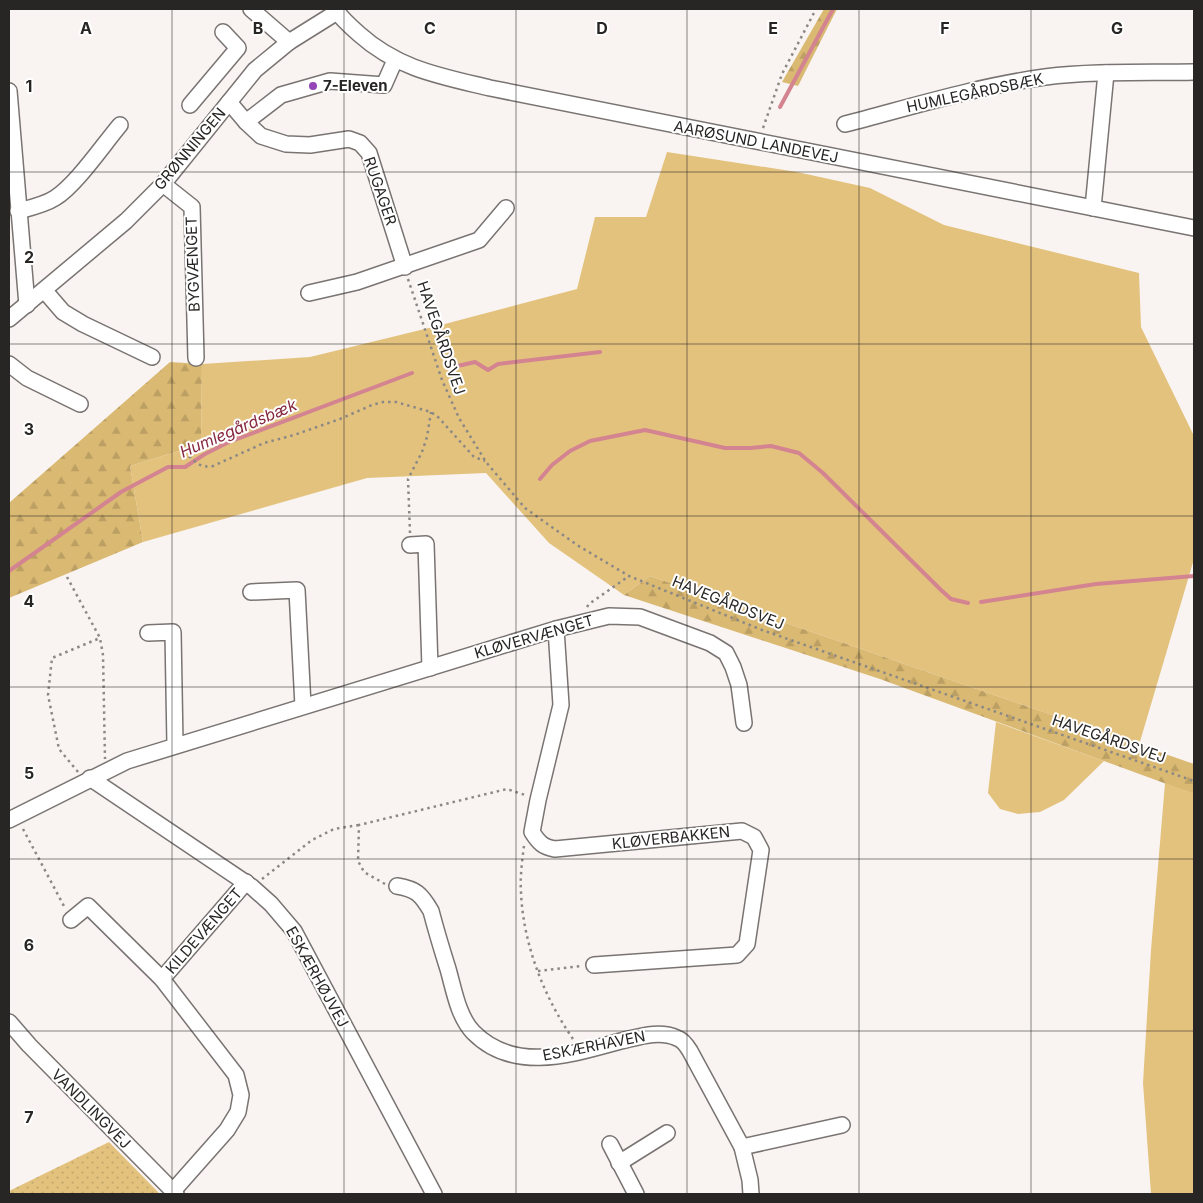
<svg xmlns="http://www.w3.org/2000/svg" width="1203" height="1203" font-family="Inter,sans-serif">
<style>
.grass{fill:#e3c27d}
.forest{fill:url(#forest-firs)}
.park{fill:url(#park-dots)}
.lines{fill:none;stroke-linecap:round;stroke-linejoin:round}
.stream{stroke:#d38490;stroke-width:4}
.minor-casing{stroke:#797472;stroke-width:18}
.path{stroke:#8b8886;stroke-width:2.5;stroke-dasharray:2.5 4;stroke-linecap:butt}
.minor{stroke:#fff;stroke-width:15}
.grid{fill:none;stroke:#282625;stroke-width:1;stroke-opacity:0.55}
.poi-dot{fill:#9446b7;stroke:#fff;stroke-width:2}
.labels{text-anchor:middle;stroke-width:4;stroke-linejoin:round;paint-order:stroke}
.poi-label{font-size:15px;font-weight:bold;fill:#282625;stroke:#fff;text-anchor:start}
.street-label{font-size:15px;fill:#282625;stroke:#fff}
.water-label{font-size:16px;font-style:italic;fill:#86283e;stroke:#fff}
.grid-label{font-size:16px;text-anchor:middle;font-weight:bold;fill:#282625;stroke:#fff;stroke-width:4;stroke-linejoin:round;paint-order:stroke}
</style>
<defs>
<pattern id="forest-firs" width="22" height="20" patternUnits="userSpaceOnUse" patternTransform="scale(1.25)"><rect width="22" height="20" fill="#dab972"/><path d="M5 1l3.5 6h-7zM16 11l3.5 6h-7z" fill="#bb9f63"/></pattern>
<pattern id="park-dots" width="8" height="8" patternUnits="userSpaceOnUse" patternTransform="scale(1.25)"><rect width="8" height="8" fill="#e3c27d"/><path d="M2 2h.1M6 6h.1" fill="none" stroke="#c3a76c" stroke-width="1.8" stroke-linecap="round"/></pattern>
</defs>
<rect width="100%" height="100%" fill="#f9f4f1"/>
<g class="grass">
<path d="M 667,152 L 797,172 L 870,188 L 944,225 L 1139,273 L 1141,327 L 1194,436 L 1194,559 L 1139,745 L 650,576 L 624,595 L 549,543 L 486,473 L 367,478 L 143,542 L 130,466 L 201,444 L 202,364 L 310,357 L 441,325 L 577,289 L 595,217 L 646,217 Z"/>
<path d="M 996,722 L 1104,761 L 1064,800 L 1040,812 L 1018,814 L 1000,809 L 988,793 Z"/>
<path d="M 1165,783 L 1194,794 L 1194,1194 L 1151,1194 L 1143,1083 L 1151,950 Z"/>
</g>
<g class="forest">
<path d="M 824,9 L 837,9 L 798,86 L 782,82 Z"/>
<path d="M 170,362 L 202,364 L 201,444 L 130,466 L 143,542 L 9,598 L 9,503 Z"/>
<path d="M 650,576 L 1194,764 L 1194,794 L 880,679 L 624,595 Z"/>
</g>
<path class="park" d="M 109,1142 L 160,1194 L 9,1194 L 9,1191 Z"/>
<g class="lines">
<g class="stream">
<path d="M 780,107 L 833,9"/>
<path d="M 449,368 L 475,362 L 488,370 L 498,364 L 600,352"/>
<path d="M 540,479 L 552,465 L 570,451 L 590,441 L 645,430 L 725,448 L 750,448 L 771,446 L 799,453 L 823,473 L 941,590 L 951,599 L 968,603"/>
<path d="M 9,571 L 121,492 L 168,467 L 185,467 L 205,454 L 229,442 L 412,373"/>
<path d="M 981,602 L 1096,584 L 1194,576"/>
</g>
<defs>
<g id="minor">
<path d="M 251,9 L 289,42"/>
<path d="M 335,9 C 341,18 351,27 359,34 C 398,69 440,76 490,88 L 1194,228"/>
<path d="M 9,91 L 27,305"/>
<path d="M 229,102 L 246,122 L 261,136 L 286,144 L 310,145 L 349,139 L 360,143 L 369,153 L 405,267"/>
<path d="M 190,105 L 238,48 L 223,32"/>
<path d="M 246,122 L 281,95 L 330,81 L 384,85 L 395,60"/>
<path d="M 845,124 C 911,107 978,86 1045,77 C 1094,71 1145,73 1194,72"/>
<path d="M 163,184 L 192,207 L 196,358"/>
<path d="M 1093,208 L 1106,73"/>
<path d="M 18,211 C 30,208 44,205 55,198 C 76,185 103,145 120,125"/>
<path d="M 44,290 L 63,312 L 83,324 L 152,357"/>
<path d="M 309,293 L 357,282 L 479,240 L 506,208"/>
<path d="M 9,319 L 126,221 L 163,184 L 255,70 L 289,42 L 337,12"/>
<path d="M 9,364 L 27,378 L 80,404"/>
<path d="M 410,545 L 426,544 L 430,668"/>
<path d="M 251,592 L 297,590 L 303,706"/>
<path d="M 556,629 L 561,705 L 538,800 L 532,832 C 539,843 543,847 555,849 L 742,831 L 754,837 L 761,850 L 747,944 L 737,955 L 594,965"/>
<path d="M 148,633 L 173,632 L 175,745"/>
<path d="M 90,778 L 252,887 L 271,904 L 294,931 L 434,1194"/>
<path d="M 9,820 L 127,761 L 556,629 L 609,616 L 640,617 L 710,643 L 726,653 L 733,667 L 739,685 L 744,723"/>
<path d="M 397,886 C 416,889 421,894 431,911 C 436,930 442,950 448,969 C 454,990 458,1016 473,1032 C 514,1074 573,1054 621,1041 C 639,1037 659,1030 677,1038 C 683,1040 687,1046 690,1051 L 742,1147"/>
<path d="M 71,920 L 88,906 L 162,979 L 236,1075 L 241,1095 L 238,1112 L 227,1130 L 173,1191"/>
<path d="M 162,979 L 246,882"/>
<path d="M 9,1022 L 29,1045 L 176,1194"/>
<path d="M 610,1144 L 636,1194"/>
<path d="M 619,1163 L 667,1133"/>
<path d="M 751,1194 L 750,1180 L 742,1147 L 842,1125"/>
</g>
</defs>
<use href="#minor" class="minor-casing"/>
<g class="path">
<path d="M 763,128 L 782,74 L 816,9"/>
<path d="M 408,279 L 442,380 L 459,418 L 486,462 L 525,508 L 577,545 L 629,576 L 762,630 L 1194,781"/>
<path d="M 189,456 C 197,464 202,468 213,466 L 264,443 L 294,435 L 340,419 L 372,405 L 383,402 L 396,402 L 431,412 L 439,418 L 474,457 L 485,461"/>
<path d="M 410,533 L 408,479 L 422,452 L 427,437 L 431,412"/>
<path d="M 67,577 L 100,638 L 103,655 L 105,759"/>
<path d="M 587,607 L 589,604 L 629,576"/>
<path d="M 78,772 L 59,749 L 48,695 L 52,658 L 100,638"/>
<path d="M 23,829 L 65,908"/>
<path d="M 524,846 C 522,861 520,877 521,892 C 523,944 544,997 573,1039"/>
<path d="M 262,879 L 312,840 L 334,829 L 359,825"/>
<path d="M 385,884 L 364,872 L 358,861 L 359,825 L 507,789 L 525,795"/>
<path d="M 538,971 L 582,966"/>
</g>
<use href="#minor" class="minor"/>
</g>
<path class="grid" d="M 172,9 L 172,1194M 344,9 L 344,1194M 516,9 L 516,1194M 687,9 L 687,1194M 859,9 L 859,1194M 1031,9 L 1031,1194M 9,172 L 1194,172M 9,344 L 1194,344M 9,516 L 1194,516M 9,687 L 1194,687M 9,859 L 1194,859M 9,1031 L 1194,1031"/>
<circle class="poi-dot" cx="313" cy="86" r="5"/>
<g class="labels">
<g class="poi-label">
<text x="323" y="91">7-Eleven</text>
</g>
<g class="street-label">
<text transform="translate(975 93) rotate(-12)" y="5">HUMLEGÅRDSBÆK</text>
<text transform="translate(756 142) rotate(11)" y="5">AARØSUND LANDEVEJ</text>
<text transform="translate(190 149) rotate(-50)" y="5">GRØNNINGEN</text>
<text transform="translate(380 191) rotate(71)" y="5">RUGAGER</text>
<text transform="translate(193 264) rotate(-92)" y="5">BYGVÆNGET</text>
<text transform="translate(441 338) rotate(71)" y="5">HAVEGÅRDSVEJ</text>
<text transform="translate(728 603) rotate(22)" y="5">HAVEGÅRDSVEJ</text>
<text transform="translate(534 637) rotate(-16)" y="5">KLØVERVÆNGET</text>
<text transform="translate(1109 739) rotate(19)" y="5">HAVEGÅRDSVEJ</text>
<text transform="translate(671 838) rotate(-6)" y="5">KLØVERBAKKEN</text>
<text transform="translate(204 931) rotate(-49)" y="5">KILDEVÆNGET</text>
<text transform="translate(317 977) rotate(61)" y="5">ESKÆRHØJVEJ</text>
<text transform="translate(594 1046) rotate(-11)" y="5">ESKÆRHAVEN</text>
<text transform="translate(91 1109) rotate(45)" y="5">VANDLINGVEJ</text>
</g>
<g class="water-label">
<text transform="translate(238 428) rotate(-23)" y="6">Humlegårdsbæk</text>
</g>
</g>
<g class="grid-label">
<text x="86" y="34">A</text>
<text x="258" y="34">B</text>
<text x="430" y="34">C</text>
<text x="602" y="34">D</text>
<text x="773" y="34">E</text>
<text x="945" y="34">F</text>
<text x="1117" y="34">G</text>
<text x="29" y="92">1</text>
<text x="29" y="263">2</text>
<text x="29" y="435">3</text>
<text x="29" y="607">4</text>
<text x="29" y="779">5</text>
<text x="29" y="951">6</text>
<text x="29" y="1123">7</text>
</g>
<rect width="1203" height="1203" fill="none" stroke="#282625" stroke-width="20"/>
</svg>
